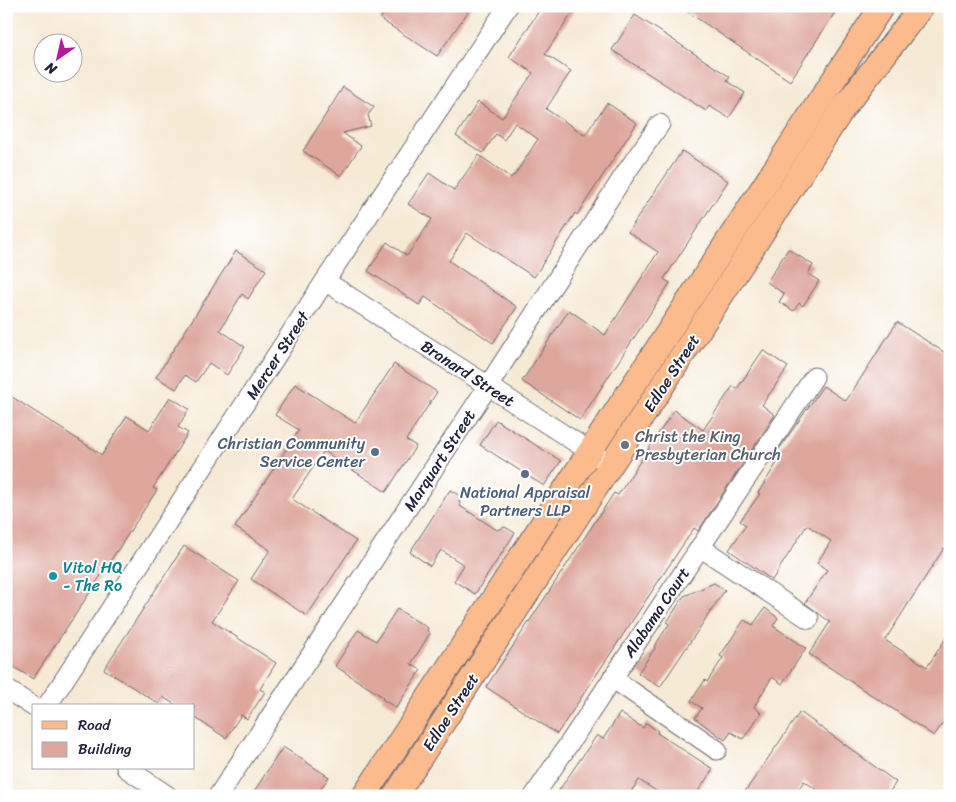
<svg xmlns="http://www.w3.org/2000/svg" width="956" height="802" font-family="Sriracha,sans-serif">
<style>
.building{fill:#dea79e}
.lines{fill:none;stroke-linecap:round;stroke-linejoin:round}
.minor-casing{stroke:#6c6871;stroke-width:21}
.major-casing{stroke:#6c6871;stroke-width:26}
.minor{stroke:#fff;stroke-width:19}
.major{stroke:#fbbb8d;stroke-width:24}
.worship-dot{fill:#6b7280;stroke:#fff;stroke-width:2}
.service-dot{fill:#5c6f8a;stroke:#fff;stroke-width:2}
.culture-dot{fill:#0f9aa8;stroke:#fff;stroke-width:2}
.labels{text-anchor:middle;stroke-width:4;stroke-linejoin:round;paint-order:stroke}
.street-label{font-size:16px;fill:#22223b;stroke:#fff}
.worship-label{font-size:16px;fill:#5b616d;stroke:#fff;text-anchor:start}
.service-label{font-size:16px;fill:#4e5e75;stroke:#fff;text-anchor:end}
.culture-label{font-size:16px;fill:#0d838f;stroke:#fff;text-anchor:start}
</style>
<rect width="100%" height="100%" fill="#fff"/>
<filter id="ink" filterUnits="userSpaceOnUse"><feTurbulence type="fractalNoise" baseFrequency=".02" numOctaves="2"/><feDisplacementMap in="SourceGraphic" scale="10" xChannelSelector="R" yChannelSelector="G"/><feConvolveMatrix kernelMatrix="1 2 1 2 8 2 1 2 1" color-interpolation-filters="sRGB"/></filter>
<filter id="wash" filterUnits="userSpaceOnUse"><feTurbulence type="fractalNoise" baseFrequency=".0096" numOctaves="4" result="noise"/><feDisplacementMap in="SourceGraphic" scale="20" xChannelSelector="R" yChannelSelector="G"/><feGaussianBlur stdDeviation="1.12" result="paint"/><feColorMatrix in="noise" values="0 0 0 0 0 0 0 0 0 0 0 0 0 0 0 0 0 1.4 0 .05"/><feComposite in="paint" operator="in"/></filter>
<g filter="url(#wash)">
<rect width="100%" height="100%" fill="#f6ead5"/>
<g id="blocks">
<g class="building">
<path d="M 388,6 L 472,6 L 437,56 L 380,19 Z"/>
<path d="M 542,6 L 577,6 L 545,54 L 571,71 L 546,109 L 585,135 L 607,103 L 637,123 L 577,215 L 575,213 L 534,277 L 467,233 L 449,261 L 517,307 L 493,343 L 425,297 L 419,305 L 368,271 L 387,242 L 407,256 L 432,219 L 408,204 L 429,173 L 454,190 L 479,155 L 511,178 L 513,175 L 514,176 L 538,139 L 515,123 L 504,140 L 496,134 L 483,153 L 456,136 L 478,102 L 502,118 L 533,73 L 509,57 Z"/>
<path d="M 679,6 L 839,6 L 790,81 Z"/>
<path d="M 635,15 L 730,77 L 727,81 L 745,93 L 729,118 L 709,106 L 706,111 L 612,50 Z"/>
<path d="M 343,87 L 374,107 L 368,115 L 371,126 L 343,133 L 361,146 L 341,176 L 303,151 Z"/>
<path d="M 682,151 L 728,181 L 664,279 L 670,283 L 580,420 L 522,381 L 569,310 L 605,335 L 658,252 L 628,232 Z"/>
<path d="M 788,249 L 813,265 L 808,274 L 819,281 L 803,306 L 799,303 L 794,311 L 779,302 L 784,294 L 767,282 Z"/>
<path d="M 236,251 L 266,270 L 248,299 L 242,294 L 220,330 L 245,347 L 227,375 L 209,363 L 196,382 L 185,375 L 176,389 L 156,377 Z"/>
<path d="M 897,322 L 950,356 L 950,551 L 944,548 L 885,640 L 927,667 L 950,632 L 950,712 L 934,736 L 809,654 L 830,622 L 805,603 L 827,570 L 817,563 L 831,541 L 807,525 L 772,580 L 729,550 L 746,525 L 740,521 L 760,494 L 758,493 L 780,458 L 775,455 L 823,386 L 846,401 Z"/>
<path d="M 763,350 L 788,367 L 762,405 L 775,415 L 698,531 L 694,528 L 557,734 L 486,687 L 614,493 L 618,495 L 674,410 L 703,430 L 733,386 L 737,389 Z"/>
<path d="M 394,364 L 437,392 L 406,440 L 416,446 L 386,492 L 324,451 L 292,499 L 356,541 L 307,616 L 251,579 L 270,550 L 235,527 L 299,430 L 275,415 L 295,384 L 355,423 Z"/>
<path d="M 6,393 L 102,455 L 127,416 L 149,430 L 170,397 L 189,409 L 178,427 L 188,433 L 153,488 L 157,490 L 33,679 L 6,662 Z"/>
<path d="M 496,420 L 561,461 L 544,486 L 480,445 Z"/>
<path d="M 450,490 L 459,495 L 460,506 L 497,530 L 505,527 L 515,533 L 475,594 L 454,581 L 464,565 L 441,550 L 430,566 L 410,552 Z"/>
<path d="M 184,546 L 239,581 L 212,621 L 276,663 L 260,689 L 265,692 L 247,719 L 241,715 L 226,738 L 194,717 L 194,706 L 177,706 L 163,697 L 159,704 L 104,669 Z"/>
<path d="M 714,583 L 725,590 L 660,687 L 638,673 L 655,648 L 654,647 L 669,624 L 667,622 L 684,596 Z"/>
<path d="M 765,608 L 778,618 L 773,626 L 806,648 L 782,684 L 772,677 L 754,707 L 761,713 L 743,739 L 731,732 L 725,740 L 695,718 L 702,708 L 691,701 L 705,680 L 707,682 L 723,658 L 720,656 L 744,620 L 753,625 Z"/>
<path d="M 397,609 L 428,628 L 427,631 L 430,633 L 411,664 L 421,670 L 396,708 L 382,699 L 383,697 L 335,666 L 358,630 L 376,641 Z"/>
<path d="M 800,712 L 896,782 L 887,796 L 826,796 L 804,781 L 794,796 L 742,796 Z"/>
<path d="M 620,713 L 643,728 L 646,723 L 658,731 L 657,733 L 713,769 L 695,796 L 664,796 L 639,780 L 628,796 L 555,796 L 597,735 L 603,739 Z"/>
<path d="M 283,747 L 329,777 L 316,796 L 251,796 Z"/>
</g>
</g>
</g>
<g filter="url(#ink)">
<use href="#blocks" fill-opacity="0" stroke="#6c6871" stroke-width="1"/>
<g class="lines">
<defs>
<g id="minor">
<path d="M 325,281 L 611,465"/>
<path d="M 700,547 L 809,619"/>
<path d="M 612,678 L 717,750"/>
<path d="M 6,689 L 34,707"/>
<path d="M 47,706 L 325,281 L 508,6"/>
<path d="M 126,768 L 168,796"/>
<path d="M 218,796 L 488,386 L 627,171 L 660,124"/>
<path d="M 534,796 L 814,377"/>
</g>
<g id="major">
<path d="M 364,796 L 882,6"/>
<path d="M 395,796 L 844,107 L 922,6"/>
</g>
</defs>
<use href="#minor" class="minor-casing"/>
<use href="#major" class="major-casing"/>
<use href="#minor" class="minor"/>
<use href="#major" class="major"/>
</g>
</g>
<circle class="worship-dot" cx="625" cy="445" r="5"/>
<g class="service-dot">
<circle cx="375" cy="452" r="5"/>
<circle cx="525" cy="474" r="5"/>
</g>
<circle class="culture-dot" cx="53" cy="576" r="5"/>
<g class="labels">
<g class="street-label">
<text transform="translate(277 355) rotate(-57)" y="6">Mercer Street</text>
<text transform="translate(468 373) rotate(33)" y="6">Branard Street</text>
<text transform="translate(671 373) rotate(-57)" y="6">Edloe Street</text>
<text transform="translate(439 460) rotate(-57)" y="6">Marquart Street</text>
<text transform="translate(656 612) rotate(-56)" y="6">Alabama Court</text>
<text transform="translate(450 712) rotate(-57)" y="6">Edloe Street</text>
</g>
<g class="worship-label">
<text x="635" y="442">Christ the King<tspan x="635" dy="18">Presbyterian Church</tspan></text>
</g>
<g class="service-label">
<text x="365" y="449">Christian Community<tspan x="365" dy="18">Service Center</tspan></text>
<text x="525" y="498" text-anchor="middle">National Appraisal<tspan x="525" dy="18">Partners LLP</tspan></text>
</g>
<g class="culture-label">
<text x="63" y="573">Vitol HQ<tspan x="63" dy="18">- The Ro</tspan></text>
</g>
</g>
<rect width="956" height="802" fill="none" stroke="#fff" stroke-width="25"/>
<rect x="32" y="704" width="162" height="65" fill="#ffffff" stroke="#a7a7b1"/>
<rect x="42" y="721" width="25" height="8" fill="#fbbb8d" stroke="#a7a7b1"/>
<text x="78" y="730" font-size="15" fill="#22223b">Road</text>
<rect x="42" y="742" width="25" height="15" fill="#dea79e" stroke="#a7a7b1"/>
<text x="78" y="754" font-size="15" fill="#22223b">Building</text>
<g transform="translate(58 58) rotate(214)"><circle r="24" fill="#ffffff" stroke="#a7a7b1"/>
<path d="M0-4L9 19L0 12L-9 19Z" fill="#b5179e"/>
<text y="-8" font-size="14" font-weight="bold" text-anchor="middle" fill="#22223b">N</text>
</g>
</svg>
